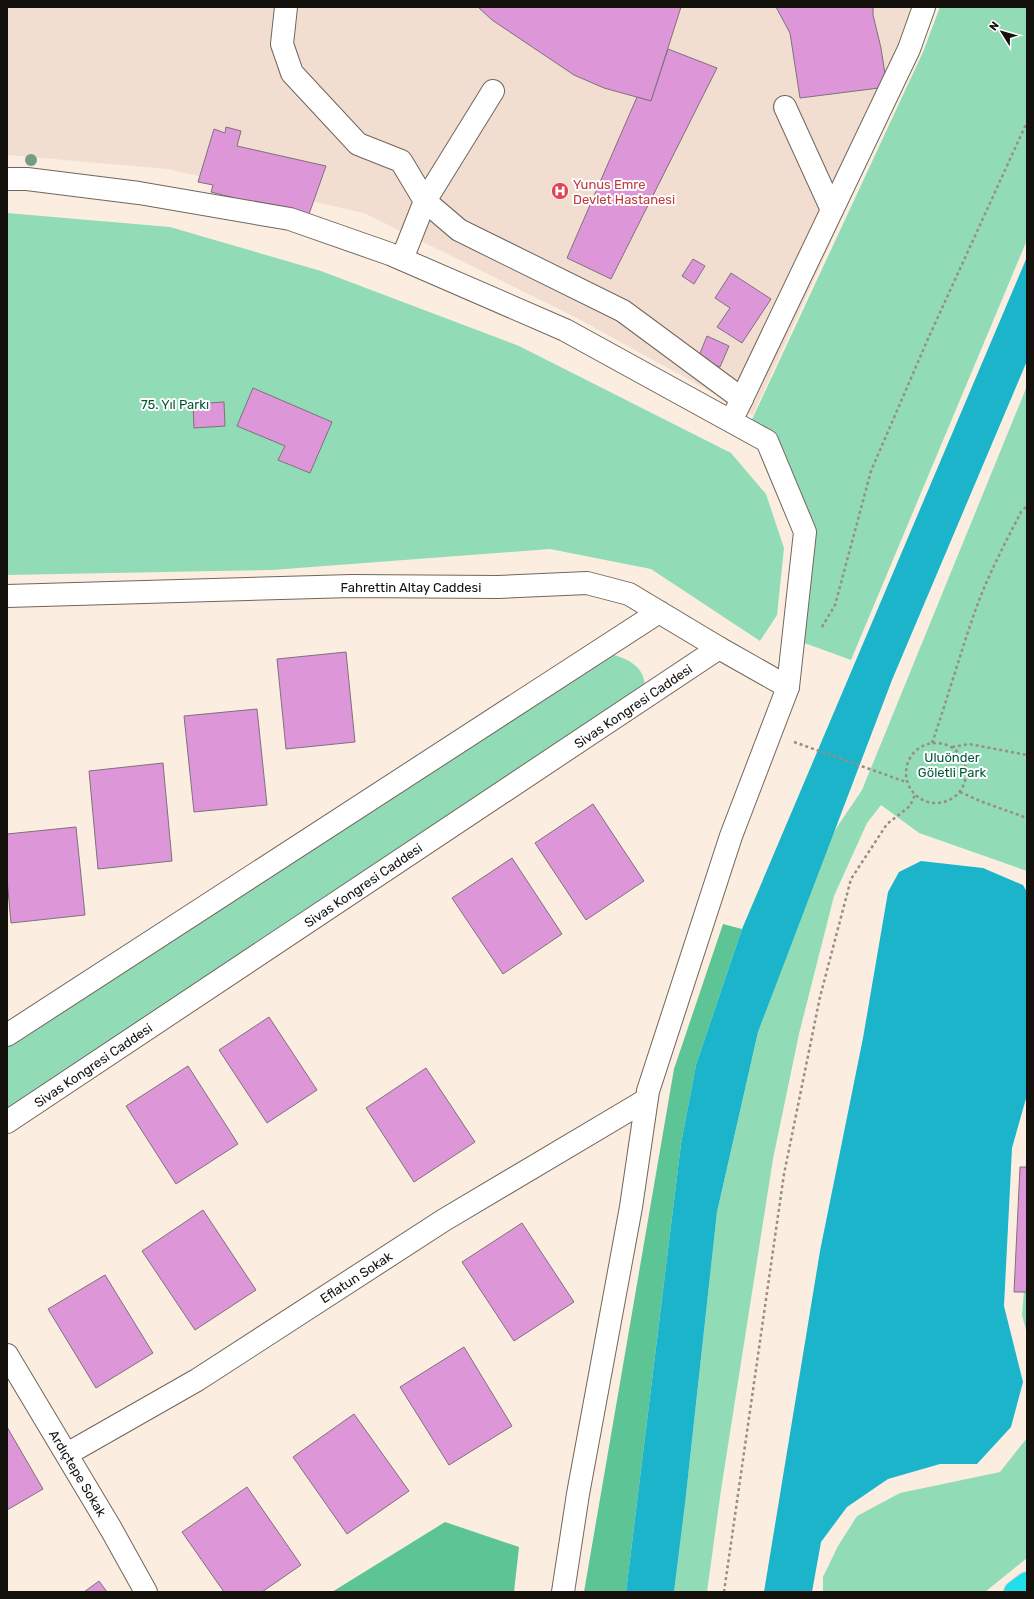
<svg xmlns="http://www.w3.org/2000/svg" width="1034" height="1599" font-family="Rubik,sans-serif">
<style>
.medical{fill:#f2ded0}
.green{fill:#91dcb6}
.forest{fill:#5dc495}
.water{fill:#1bb4cb}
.building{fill:#dd96d7;stroke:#7e717c}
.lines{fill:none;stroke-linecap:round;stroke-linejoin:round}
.minor-casing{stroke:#71665b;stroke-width:24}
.highway-casing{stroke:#d5d4d3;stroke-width:24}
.path{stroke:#988e85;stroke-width:2.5;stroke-dasharray:3 3;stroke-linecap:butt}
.minor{stroke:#fff;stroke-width:22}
.highway{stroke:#20dfe8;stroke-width:22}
.tree{fill:#739c86}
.labels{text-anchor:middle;stroke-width:4;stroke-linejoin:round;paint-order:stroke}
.health-label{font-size:13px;fill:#be3a42;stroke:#fefefe;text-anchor:start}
.park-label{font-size:13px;fill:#03593b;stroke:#fefefe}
.street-label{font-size:13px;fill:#14100c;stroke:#fefefe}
</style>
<rect width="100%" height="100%" fill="#fbeee1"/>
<path class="medical" d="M 7,7 L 934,7 L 917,51 L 753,415 L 575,317 L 364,213 L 167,169 L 7,155 Z"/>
<g class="green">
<path d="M 940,7 L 1027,7 L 1027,240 L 851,660 L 799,641 L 811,533 L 749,426 L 923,52 Z"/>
<path d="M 7,213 L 170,227 L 321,271 L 519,346 L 731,453 L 766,494 L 784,548 L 777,615 L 760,641 L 651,569 L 550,549 L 272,570 L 7,575 Z"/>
<path d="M 1027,386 L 1027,871 L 919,833 L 881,805 L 867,823 L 834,896 L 799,1034 L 773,1159 L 721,1490 L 707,1592 L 674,1592 L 685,1504 L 717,1212 L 758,1032 L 831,836 L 862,790 Z"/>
<path d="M 605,652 C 624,658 643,663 645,685 L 7,1109 L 7,1040 Z"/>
<path d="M 1027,1253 L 1027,1334 L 1022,1315 Z"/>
<path d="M 1027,1438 L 1027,1558 L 985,1592 L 823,1592 L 823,1577 L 838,1546 L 857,1516 L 900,1493 L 1000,1472 Z"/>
</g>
<g class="forest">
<path d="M 723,924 L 742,929 L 696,1065 L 681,1144 L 626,1592 L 584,1592 L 674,1069 Z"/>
<path d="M 445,1522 L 519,1547 L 514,1592 L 332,1592 Z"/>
</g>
<g class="water">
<path d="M 1027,257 L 1027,361 L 892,680 L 758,1032 L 717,1212 L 685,1504 L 674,1592 L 626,1592 L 681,1144 L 696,1065 L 742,929 Z"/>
<path d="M 921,861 L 983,868 L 1023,885 L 1027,892 L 1027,1095 L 1012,1148 L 1004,1306 L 1023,1382 L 1011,1427 L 977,1464 L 940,1464 L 888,1479 L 847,1507 L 821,1542 L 812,1592 L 764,1592 L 820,1251 L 863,1038 L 888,892 L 899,872 Z"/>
</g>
<g class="building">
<path d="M 478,7 L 681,7 L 651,101 L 604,88 L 574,75 L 492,20 Z"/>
<path d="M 776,7 L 873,7 L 873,15 L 881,48 L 887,87 L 800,98 L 790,33 Z"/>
<path d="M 668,49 L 717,68 L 611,279 L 567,258 L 637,97 L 651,101 Z"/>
<path d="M 226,127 L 241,131 L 237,146 L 326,166 L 308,217 L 211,192 L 213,185 L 198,182 L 214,129 L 225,133 Z"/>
<path d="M 693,259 L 705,266 L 694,284 L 682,276 Z"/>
<path d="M 731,273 L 771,299 L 742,343 L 717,327 L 730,308 L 715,298 Z"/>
<path d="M 707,336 L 729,346 L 720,367 L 698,358 Z"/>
<path d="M 253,388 L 332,422 L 310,473 L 278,460 L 285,446 L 237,426 Z"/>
<path d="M 224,402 L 225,426 L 194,428 L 193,404 Z"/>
<path d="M 346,652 L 355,742 L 286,749 L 277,659 Z"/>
<path d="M 257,709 L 267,805 L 194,812 L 184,716 Z"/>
<path d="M 163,763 L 172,861 L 98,869 L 89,771 Z"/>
<path d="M 593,804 L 644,881 L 586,920 L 535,843 Z"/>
<path d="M 76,827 L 85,915 L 11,923 L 7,879 L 7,834 Z"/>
<path d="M 512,858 L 562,934 L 503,974 L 452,898 Z"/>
<path d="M 269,1017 L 317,1090 L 267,1123 L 219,1050 Z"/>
<path d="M 188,1066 L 238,1144 L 176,1184 L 126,1106 Z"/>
<path d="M 426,1068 L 475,1142 L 414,1182 L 366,1108 Z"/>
<path d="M 1020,1167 L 1027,1167 L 1027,1292 L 1014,1292 Z"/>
<path d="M 203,1210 L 256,1290 L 195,1330 L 142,1251 Z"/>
<path d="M 522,1223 L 574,1302 L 514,1341 L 462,1262 Z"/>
<path d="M 105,1275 L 153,1353 L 96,1388 L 48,1309 Z"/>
<path d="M 464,1347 L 512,1426 L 449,1465 L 400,1387 Z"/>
<path d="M 354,1414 L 409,1491 L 347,1534 L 293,1457 Z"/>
<path d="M 7,1427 L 43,1489 L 7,1510 Z"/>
<path d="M 247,1487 L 301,1565 L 262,1592 L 224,1592 L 182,1532 Z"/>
<path d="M 99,1581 L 107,1592 L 84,1592 Z"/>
</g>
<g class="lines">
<defs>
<g id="minor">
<path d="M 286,7 L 282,44 L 292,73 L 358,144 L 401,161 L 425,201 L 402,259"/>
<path d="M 493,91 L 425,201 L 459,230 L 623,311 L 742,399"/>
<path d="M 785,107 L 832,210"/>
<path d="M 7,179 L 27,179 L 139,193 L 290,219 L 390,254 L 565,330 L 767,441 L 805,532 L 788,687 L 731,836 L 648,1091 L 631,1207 L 578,1494 L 563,1592"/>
<path d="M 736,411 L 909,49 L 924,7"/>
<path d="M 7,596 L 352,586 L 498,587 L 587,583 L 629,594 L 719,648 L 788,687"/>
<path d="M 7,1035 L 659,612"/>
<path d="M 7,1122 L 719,648"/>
<path d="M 7,1355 L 111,1529 L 146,1592"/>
<path d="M 67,1454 L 197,1380 L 444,1220 L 646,1100"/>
</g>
<path id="highway" d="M 1015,1592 L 1027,1583"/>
</defs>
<use href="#minor" class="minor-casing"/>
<use href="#highway" class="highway-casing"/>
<g class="path">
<path d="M 822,627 L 835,605 L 871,471 L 927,341 L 1027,122"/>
<path d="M 794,742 L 906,782"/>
<circle cx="936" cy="773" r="30"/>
<path d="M 932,743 C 946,703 958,661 972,620 C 984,583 1003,547 1021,512 L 1027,506"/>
<path d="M 952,747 L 969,744 L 1027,755"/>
<path d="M 960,792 L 980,801 L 1027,818"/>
<path d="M 724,1592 L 784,1174 L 820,997 L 851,879 L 887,824 L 910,806 L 915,795"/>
</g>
<use href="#minor" class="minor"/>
<use href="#highway" class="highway"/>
</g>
<circle class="tree" cx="31" cy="160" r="6"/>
<defs>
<symbol id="hospital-disc" viewBox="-11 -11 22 22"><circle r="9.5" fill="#e0444e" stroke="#fefefe"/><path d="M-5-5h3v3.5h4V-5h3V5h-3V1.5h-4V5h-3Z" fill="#fff"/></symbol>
</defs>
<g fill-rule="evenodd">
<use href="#hospital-disc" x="550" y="181" width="20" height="20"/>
</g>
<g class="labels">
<g class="health-label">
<text x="573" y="189">Yunus Emre<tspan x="573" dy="15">Devlet Hastanesi</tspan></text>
</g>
<g class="park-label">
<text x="175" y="409">75. Yıl Parkı</text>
<text x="952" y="762">Uluönder<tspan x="952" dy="15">Göletli Park</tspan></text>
</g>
<g class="street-label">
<text x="411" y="592">Fahrettin Altay Caddesi</text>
<text transform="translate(633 706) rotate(-34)" y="5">Sivas Kongresi Caddesi</text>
<text transform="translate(363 885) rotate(-34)" y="5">Sivas Kongresi Caddesi</text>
<text transform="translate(93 1065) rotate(-34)" y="5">Sivas Kongresi Caddesi</text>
<text transform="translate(356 1277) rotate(-33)" y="5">Eflatun Sokak</text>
<text transform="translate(78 1473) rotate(59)" y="5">Ardıçtepe Sokak</text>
</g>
</g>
<rect width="1034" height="1599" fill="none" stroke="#14100c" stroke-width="16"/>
<g transform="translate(1002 32) rotate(307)" stroke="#fefefe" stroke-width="3" paint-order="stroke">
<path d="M0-3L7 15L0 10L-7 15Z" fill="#14100c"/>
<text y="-6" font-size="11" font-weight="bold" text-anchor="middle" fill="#14100c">N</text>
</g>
</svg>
